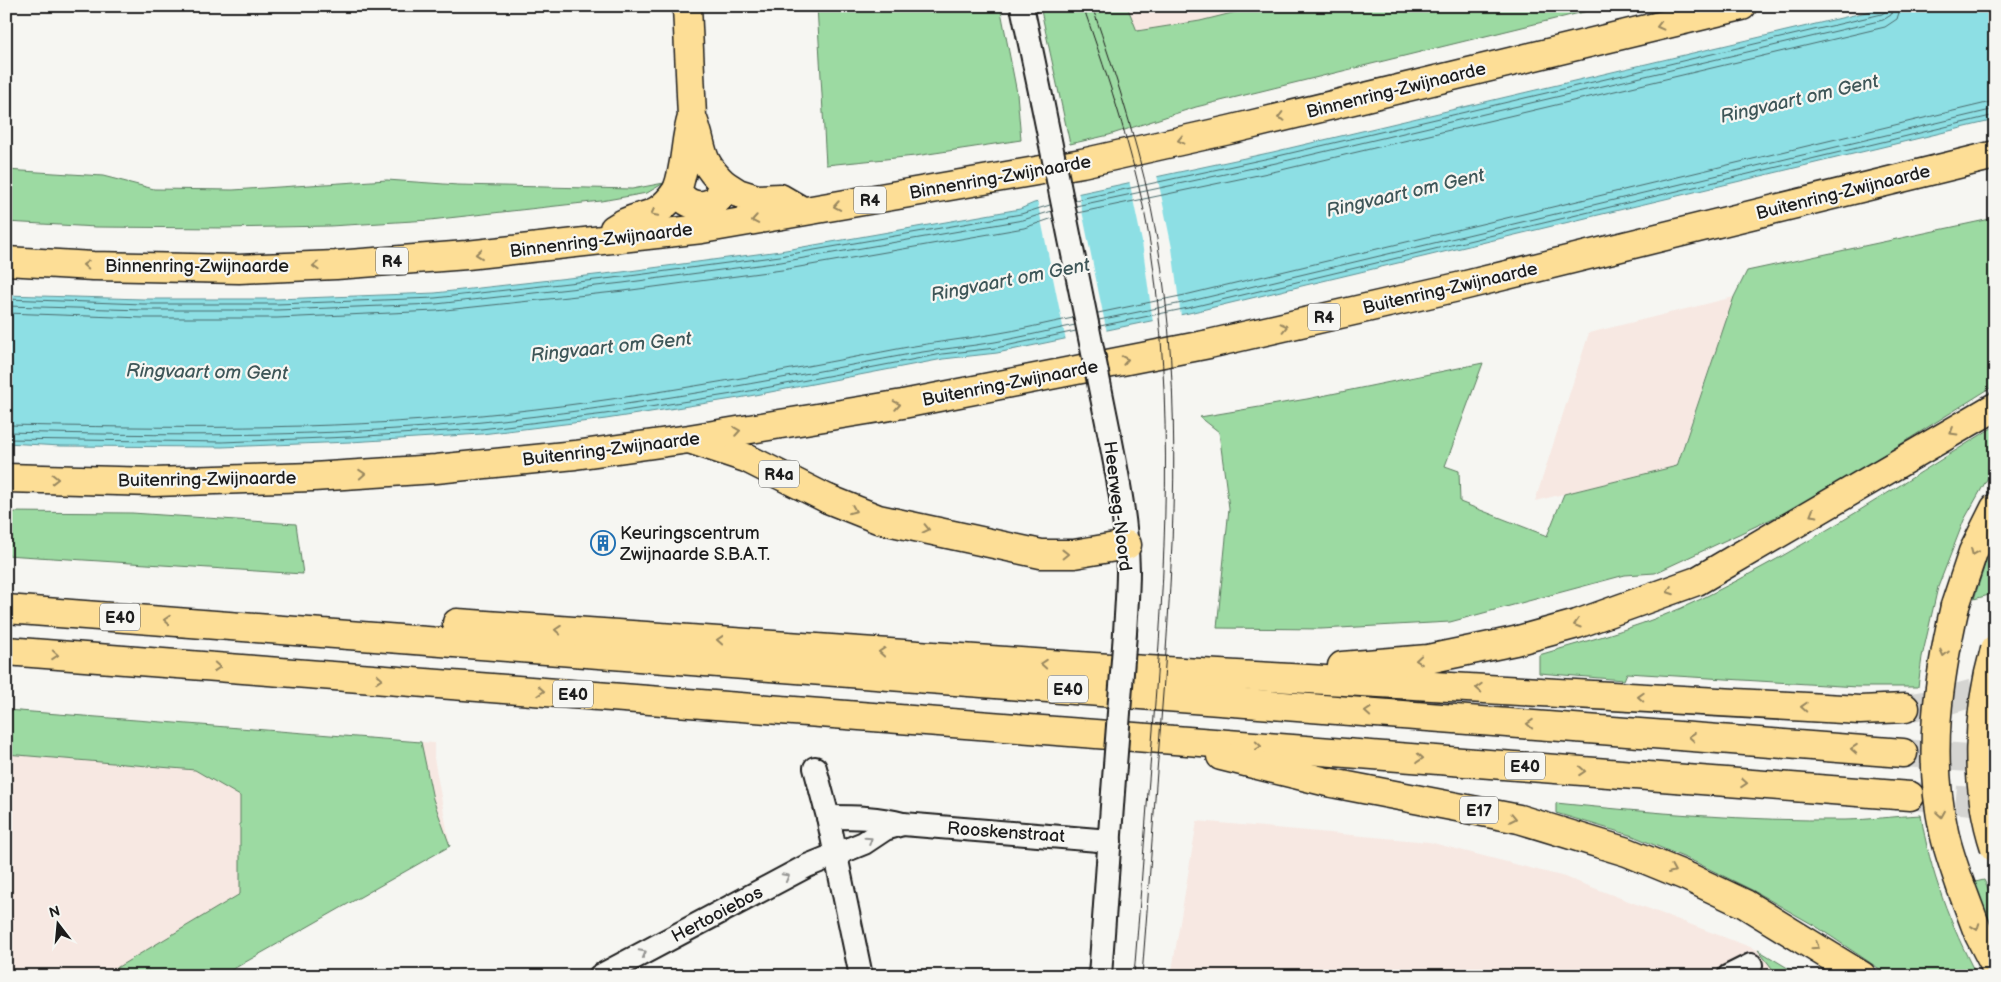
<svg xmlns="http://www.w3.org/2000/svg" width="2001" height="982" font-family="'Balsamiq Sans',sans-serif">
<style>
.built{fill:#f7e8e2}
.green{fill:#9cdaa2;stroke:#5c7b5f}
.water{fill:#8ddfe4;stroke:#609194}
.pier{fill:#f6f6f2}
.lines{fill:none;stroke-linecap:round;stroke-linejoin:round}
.shore{stroke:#496a6c;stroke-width:1}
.highway-tunnel{stroke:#d5d5d2;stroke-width:28;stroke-dasharray:28 14;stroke-linecap:butt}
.minor-casing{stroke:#1c1c1c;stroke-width:26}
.major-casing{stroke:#1c1c1c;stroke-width:31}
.highway-casing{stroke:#1c1c1c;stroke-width:31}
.minor{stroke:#f6f6f2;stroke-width:22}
.major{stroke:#fdde96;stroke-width:28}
.highway{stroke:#fdde96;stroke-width:28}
.tram{stroke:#1c1c1c;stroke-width:1}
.minor-bridge-casing{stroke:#1c1c1c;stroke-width:26;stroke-linecap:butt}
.highway-bridge-casing{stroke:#1c1c1c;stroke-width:31;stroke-linecap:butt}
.minor-bridge{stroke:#f6f6f2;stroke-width:22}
.highway-bridge{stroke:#fdde96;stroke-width:28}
.oneway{stroke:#98875f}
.oneway2{stroke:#949492}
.labels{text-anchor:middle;stroke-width:4.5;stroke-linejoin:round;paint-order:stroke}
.shield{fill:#f6f6f2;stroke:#5d5d5c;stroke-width:1}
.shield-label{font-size:16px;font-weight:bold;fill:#1c1c1c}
.street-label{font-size:18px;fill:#1c1c1c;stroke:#f6f6f2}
.poi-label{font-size:18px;fill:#1c1c1c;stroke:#f6f6f2;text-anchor:start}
.water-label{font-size:19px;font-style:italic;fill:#3e5658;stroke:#f6f6f2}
</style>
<rect width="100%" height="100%" fill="#f6f6f2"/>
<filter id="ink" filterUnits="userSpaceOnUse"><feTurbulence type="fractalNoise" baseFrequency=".02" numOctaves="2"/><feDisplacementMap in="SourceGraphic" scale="10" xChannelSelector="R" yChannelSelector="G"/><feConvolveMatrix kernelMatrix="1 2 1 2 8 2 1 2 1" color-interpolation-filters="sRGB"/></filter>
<g filter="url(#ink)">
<g class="built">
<path d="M 1127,6 L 1260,6 L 1200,21 L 1137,31 Z"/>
<path d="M 1734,297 L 1676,466 L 1535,501 L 1589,333 Z"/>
<path d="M 6,710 L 434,743 L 434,758 L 450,846 L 221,976 L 6,976 Z"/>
<path d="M 1197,821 L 1429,842 L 1565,877 L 1758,950 L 1778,976 L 1171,976 Z"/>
</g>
<g class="green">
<path d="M 817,6 L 1000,6 L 1017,93 L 1021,140 L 915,156 L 826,165 Z"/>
<path d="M 1040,6 L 1127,6 L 1137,31 L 1200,21 L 1260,6 L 1608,6 L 1196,107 L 1109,135 L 1070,144 Z"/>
<path d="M 6,170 L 103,176 L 154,189 L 233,190 L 387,180 L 458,185 L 632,189 L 664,183 L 647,193 L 601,201 L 430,220 L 330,226 L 223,228 L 96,227 L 6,222 Z"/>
<path d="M 1995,218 L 1995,385 L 1810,501 L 1655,573 L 1625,575 L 1450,622 L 1321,629 L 1217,628 L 1229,508 L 1219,432 L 1200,417 L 1307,399 L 1483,363 L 1445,466 L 1459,471 L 1460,502 L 1547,536 L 1564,494 L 1677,466 L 1734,297 L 1747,271 Z"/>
<path d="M 1995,426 L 1995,465 L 1964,520 L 1938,587 L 1922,657 L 1918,687 L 1857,687 L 1627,673 L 1624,680 L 1539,673 L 1539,655 C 1594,639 1650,624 1701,599 C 1803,549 1898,486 1995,426 Z"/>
<path d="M 6,512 L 132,513 L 296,524 L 303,574 L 6,555 Z"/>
<path d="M 1995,542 L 1995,575 L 1989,595 L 1974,599 L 1987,558 Z"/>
<path d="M 6,710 L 421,742 L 433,799 L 450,846 L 221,976 L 103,976 L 240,894 L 240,796 L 195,770 L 6,754 Z"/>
<path d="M 1556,803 C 1652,813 1748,821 1845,820 C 1870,820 1895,816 1921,815 C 1929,870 1951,926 1977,976 L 1890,976 L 1817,927 L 1752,890 L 1695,862 L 1633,836 L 1556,813 Z"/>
<path d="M 1984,880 L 1995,902 L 1995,942 L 1971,883 Z"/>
<path d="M 1758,950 L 1801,976 L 1778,976 Z"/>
</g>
<path class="water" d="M 1892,6 L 1995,6 L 1995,120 L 1189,313 L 997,353 L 943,359 L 739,398 L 606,419 L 482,434 L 350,442 L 222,447 L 61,446 L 6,443 L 6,295 L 143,299 L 277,299 L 435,293 L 622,272 L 780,251 L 1020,209 L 1034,203 L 1273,152 Z"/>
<g class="pier">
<path d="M 1157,175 L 1172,248 L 1181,317 L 1153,323 L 1142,242 L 1129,180 Z"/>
<path d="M 1078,191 L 1107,333 L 1066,341 L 1037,200 Z"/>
</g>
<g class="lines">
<g class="shore">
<path d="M 1075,200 L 1274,157 L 1882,14 L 1886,11 L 1887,6"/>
<path d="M 1076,206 L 1276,163 L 1883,20 L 1891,15 L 1893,6"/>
<path d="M 1077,213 L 1277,171 L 1885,27 L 1897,19 L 1901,6"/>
<path d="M 6,299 L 143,304 L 277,304 L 435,298 L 622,277 L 780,256 L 1021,214 L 1050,205"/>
<path d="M 6,306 L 143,310 L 277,310 L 436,304 L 623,283 L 781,262 L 1023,220 L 1052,211"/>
<path d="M 6,313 L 143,318 L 277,318 L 436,311 L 624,291 L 782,270 L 1024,228 L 1053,218"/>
<path d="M 1098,313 L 1185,295 L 1995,101"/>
<path d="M 1099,320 L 1187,302 L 1995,109"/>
<path d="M 1100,326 L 1188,308 L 1995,115"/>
<path d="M 6,425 C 165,428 324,431 481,415 C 625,401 767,374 908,347 C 937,342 965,339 994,334 C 1020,330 1047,323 1073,318"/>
<path d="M 6,432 C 165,436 324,438 482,422 C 626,408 768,381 910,354 C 938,349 967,347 995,342 C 1022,337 1048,331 1075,325"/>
<path d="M 6,439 L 222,442 L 350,437 L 481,429 L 605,414 L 739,393 L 942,354 L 996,348 L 1076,331"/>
</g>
<g class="highway-tunnel">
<path d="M 1905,708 L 1942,702 L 1995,687"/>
<path d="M 1903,753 L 1995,760"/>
<path d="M 1914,796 L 1995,803"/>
</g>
<defs>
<g id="minor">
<path d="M 1022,6 L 1042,101"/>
<path d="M 1109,432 C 1118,477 1127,524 1128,571 C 1128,591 1126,612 1125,633"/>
<path d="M 815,768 L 828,817 L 861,976"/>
<path d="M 828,817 C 854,817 878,817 903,824 L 1110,841"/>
<path d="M 600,976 L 807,866 L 864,843 L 885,829 L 903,824"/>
<path d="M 1100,976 L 1113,792"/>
<path d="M 1729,976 L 1751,965"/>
</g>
<g id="major">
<path d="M 687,6 L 692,117 C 684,142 687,164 677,190 C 686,206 702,210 718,199 L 724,184 C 696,158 705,148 692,117"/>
<path d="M 828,499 L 878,519 L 1041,554 L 1074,554 L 1127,545"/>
</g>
<g id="highway">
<path d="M 724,184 L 738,193 L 757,199 L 780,198 L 799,209"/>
<path d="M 614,229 C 641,210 654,224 677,190"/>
<path d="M 6,261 L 93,266 L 239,269 L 336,265 L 467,255 L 702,229 L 1082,163 L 1229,130 L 1742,6"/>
<path d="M 692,440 L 746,458 L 828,499"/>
<path d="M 6,478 L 154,482 L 313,477 L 436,469 L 575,455 L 689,439 L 903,404 L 1209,344 L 1458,287 L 1995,155"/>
<path d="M 1955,606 L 1973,552 L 1995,508"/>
<path d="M 6,609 L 1903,753"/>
<path d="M 457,623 L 1093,667 L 1860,710 L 1905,708"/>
<path d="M 6,651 L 1910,796"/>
<path d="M 1342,666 L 1428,659 L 1515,641 L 1577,624 L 1697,581 L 1995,407"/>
<path d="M 1221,756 L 1327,782 L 1519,819 L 1627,852 L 1688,877 L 1745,904 L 1862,976"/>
<path d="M 1961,887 L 1979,935 L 1995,966"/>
</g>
</defs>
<use href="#minor" class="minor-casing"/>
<use href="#major" class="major-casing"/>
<use href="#highway" class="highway-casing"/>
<use href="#minor" class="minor"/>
<use href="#major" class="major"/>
<use href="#highway" class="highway"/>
<g class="tram">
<path d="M 1083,6 C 1110,84 1137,162 1150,243 C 1175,405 1165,568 1153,730 C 1146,812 1141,894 1134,976"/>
<path d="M 1092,6 C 1118,82 1143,159 1157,239 C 1184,398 1173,560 1161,720 C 1154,805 1149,891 1142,976"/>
</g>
<defs>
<g id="minor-bridge">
<path d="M 1042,101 L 1109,432"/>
<path d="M 1113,792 L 1125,633"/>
</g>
<g id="highway-bridge">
<path d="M 1955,606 C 1938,681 1927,755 1944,832 C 1948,851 1955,869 1961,887"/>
<path d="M 1995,649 C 1977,713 1974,785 1995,848"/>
</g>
</defs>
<use href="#minor-bridge" class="minor-bridge-casing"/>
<use href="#highway-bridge" class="highway-bridge-casing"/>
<use href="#minor-bridge" class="minor-bridge"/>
<use href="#highway-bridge" class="highway-bridge"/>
</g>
<defs><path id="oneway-chevron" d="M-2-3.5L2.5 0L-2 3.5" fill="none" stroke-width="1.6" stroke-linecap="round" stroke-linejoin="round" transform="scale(1.25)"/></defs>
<g class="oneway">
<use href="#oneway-chevron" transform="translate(1660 26) rotate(166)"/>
<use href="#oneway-chevron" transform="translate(1281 117) rotate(166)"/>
<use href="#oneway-chevron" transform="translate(1181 140) rotate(167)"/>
<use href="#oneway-chevron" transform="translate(837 206) rotate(170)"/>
<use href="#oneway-chevron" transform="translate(654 213) rotate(153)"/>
<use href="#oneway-chevron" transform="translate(755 220) rotate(170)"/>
<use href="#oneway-chevron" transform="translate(479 254) rotate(174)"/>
<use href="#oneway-chevron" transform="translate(86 265) rotate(-177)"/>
<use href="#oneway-chevron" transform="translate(316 266) rotate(178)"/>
<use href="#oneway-chevron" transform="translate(1284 327) rotate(-13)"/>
<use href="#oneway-chevron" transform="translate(1125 360) rotate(-11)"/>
<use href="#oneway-chevron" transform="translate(897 405) rotate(-10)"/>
<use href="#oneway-chevron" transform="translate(737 431) rotate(-9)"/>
<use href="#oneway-chevron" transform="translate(1953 432) rotate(149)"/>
<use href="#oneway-chevron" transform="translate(362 474) rotate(-4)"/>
<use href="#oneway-chevron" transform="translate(55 479) rotate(1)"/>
<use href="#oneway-chevron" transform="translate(853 510) rotate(22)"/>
<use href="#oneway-chevron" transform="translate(1813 514) rotate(150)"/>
<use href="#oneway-chevron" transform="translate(926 529) rotate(13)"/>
<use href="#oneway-chevron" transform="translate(1974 552) rotate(113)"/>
<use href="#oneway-chevron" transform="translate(1065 554) rotate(-1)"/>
<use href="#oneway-chevron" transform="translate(1670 591) rotate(160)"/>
<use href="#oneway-chevron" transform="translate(167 620) rotate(-176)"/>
<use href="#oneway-chevron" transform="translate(1577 624) rotate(163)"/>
<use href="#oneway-chevron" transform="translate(558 630) rotate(-176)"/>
<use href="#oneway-chevron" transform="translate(720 640) rotate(-176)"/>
<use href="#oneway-chevron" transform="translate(882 652) rotate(-176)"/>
<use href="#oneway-chevron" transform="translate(1944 653) rotate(103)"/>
<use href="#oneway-chevron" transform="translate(55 655) rotate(4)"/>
<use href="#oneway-chevron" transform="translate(1419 660) rotate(175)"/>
<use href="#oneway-chevron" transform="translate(1044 664) rotate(-176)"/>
<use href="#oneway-chevron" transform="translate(217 667) rotate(4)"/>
<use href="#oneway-chevron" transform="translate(379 679) rotate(4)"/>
<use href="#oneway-chevron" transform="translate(1479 688) rotate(-177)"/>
<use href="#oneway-chevron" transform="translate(541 691) rotate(4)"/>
<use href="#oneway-chevron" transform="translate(1641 697) rotate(-177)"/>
<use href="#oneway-chevron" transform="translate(1804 707) rotate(-177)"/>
<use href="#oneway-chevron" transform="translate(1368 712) rotate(-176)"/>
<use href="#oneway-chevron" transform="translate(1530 724) rotate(-176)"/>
<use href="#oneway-chevron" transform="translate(1692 737) rotate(-176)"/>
<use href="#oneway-chevron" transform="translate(1258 746) rotate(4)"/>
<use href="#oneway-chevron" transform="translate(1854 749) rotate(-176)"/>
<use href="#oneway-chevron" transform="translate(1420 758) rotate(4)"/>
<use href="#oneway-chevron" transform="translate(1582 771) rotate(4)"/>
<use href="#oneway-chevron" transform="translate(1744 783) rotate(4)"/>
<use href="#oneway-chevron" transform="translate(1941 814) rotate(81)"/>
<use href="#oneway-chevron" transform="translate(1513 818) rotate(12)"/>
<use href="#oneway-chevron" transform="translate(1672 870) rotate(23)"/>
<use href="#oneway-chevron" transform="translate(1976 927) rotate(70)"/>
<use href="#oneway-chevron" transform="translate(1816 946) rotate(33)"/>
</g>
<g class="oneway2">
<use href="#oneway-chevron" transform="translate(869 840) rotate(-33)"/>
<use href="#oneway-chevron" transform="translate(786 877) rotate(-28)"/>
<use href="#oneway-chevron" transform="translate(643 953) rotate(-28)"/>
</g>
</g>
<defs>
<symbol id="building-ring" viewBox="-11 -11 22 22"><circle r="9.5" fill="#f6f6f2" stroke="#1f6fb2" stroke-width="1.5"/><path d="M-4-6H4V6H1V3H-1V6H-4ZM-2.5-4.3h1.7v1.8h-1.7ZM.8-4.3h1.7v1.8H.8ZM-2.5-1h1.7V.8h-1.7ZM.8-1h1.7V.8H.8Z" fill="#1f6fb2"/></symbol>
</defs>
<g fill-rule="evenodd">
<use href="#building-ring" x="589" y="529" width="28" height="28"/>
</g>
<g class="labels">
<g class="shield">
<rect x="854" y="186.5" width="32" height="27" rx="4"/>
<rect x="376" y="247.5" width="32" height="27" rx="4"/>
<rect x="1308" y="303.5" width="32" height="27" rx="4"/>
<rect x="759" y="460.5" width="40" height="27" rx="4"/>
<rect x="100" y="603.5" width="40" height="27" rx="4"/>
<rect x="1048" y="675.5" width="40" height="27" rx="4"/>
<rect x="553" y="680.5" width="40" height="27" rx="4"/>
<rect x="1505" y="752.5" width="40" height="27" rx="4"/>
<rect x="1460" y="796.5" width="38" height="27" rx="4"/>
</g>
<g class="shield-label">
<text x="870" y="206">R4</text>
<text x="392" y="267">R4</text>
<text x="1324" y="323">R4</text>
<text x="779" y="480">R4a</text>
<text x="120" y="623">E40</text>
<text x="1068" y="695">E40</text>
<text x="573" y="700">E40</text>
<text x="1525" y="772">E40</text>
<text x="1479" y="816">E17</text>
</g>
<g class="street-label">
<text transform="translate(1396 90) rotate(-14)" y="6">Binnenring-Zwijnaarde</text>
<text transform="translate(1000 177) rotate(-10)" y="6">Binnenring-Zwijnaarde</text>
<text transform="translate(1843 192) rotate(-14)" y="6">Buitenring-Zwijnaarde</text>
<text transform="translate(601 240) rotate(-7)" y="6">Binnenring-Zwijnaarde</text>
<text x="197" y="272">Binnenring-Zwijnaarde</text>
<text transform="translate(1450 288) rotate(-13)" y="6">Buitenring-Zwijnaarde</text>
<text transform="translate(1010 383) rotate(-11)" y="6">Buitenring-Zwijnaarde</text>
<text transform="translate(611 449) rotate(-7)" y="6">Buitenring-Zwijnaarde</text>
<text transform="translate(207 479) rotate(-1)" y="6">Buitenring-Zwijnaarde</text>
<text transform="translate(1118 506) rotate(83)" y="6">Heerweg-Noord</text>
<text transform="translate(1006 832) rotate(4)" y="6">Rooskenstraat</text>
<text transform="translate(717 914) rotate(-28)" y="6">Hertooiebos</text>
</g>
<g class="poi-label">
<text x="620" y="539">Keuringscentrum<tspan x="620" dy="21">Zwijnaarde S.B.A.T.</tspan></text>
</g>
<g class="water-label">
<text transform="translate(1799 98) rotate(-13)" y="7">Ringvaart om Gent</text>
<text transform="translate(1405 192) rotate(-13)" y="7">Ringvaart om Gent</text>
<text transform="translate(1010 279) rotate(-11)" y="7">Ringvaart om Gent</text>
<text transform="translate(611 346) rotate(-6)" y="7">Ringvaart om Gent</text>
<text transform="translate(207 371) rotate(1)" y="7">Ringvaart om Gent</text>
</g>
</g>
<rect width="2001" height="982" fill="none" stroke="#f6f6f2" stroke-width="25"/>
<rect x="12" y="12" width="1976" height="957" fill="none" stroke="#1c1c1c" stroke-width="2" filter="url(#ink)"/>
<g transform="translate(58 924) rotate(344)" stroke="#f6f6f2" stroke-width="4" paint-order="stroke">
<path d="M0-4L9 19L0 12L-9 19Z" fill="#1c1c1c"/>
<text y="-8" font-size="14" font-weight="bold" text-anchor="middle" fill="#1c1c1c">N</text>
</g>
</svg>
